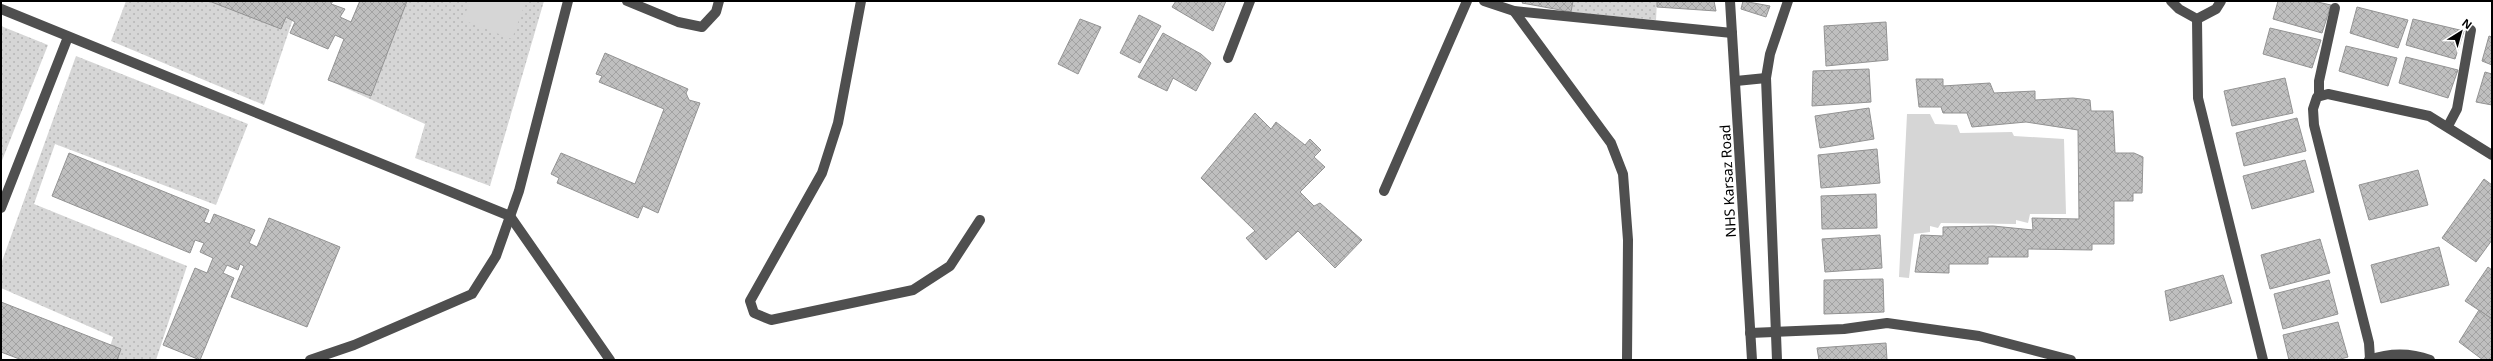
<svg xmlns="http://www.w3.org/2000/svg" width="2493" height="361" font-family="'Noto Sans',sans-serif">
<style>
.grass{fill:url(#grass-dots)}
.garden{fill:#d6d6d6}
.building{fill:url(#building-cross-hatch);stroke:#939393}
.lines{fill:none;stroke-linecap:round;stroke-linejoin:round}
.minor{stroke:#4f4f4f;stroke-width:10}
.labels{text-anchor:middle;stroke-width:4;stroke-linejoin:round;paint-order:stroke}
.street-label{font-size:14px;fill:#000;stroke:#fff}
</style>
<defs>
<pattern id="grass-dots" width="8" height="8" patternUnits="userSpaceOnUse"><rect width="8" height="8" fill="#d6d6d6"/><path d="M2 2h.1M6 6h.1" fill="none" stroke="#b6b6b6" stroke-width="1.8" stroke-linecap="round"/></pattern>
<pattern id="building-cross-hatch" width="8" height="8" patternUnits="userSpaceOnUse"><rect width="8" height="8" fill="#bfbfbf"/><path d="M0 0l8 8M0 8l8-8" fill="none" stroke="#a2a2a2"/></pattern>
</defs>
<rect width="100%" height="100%" fill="#fff"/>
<g class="grass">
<path d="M 126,1 L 299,1 L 264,105 L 111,41 Z"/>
<path d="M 359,1 L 544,1 L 490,186 L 415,158 L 425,124 L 328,80 Z"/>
<path d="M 1573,1 L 1657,1 L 1656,20 L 1571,12 Z"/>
<path d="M 1,26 L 48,45 L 1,163 Z"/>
<path d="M 76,56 L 248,124 L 216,205 L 55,144 L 34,204 L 187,266 L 156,360 L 106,360 L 113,337 L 1,288 L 1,264 Z"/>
</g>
<g class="garden">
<path d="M 470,1 L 526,1 L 512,39 L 463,20 Z"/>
<path d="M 1907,114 L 1930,114 L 1935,124 L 1957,125 L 1960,133 L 2012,132 L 2014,136 L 2064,139 L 2066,214 L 2030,214 L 2028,223 L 2016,220 L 2016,224 L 1941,223 L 1938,228 L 1930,226 L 1930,232 L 1914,234 L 1909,278 L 1899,277 Z"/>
</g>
<g class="building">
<path d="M 209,1 L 333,1 L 331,4 L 345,9 L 340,17 L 351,22 L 360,1 L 407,1 L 371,96 L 328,80 L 344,39 L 335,35 L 328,49 L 290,33 L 295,22 L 286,17 L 281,29 Z"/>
<path d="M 1176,1 L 1226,1 L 1213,31 L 1172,7 Z"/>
<path d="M 1523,1 L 1573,1 L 1571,12 L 1522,3 Z"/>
<path d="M 1657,1 L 1714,1 L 1716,11 L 1657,7 Z"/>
<path d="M 1743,1 L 1770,6 L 1766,17 L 1741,9 Z"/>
<path d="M 2278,1 L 2313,1 L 2331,5 L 2322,33 L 2273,19 Z"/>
<path d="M 2357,7 L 2408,20 L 2398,48 L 2350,33 Z"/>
<path d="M 1139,15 L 1161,26 L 1140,63 L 1120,53 Z"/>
<path d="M 1080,19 L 1101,27 L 1078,74 L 1058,64 Z"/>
<path d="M 2413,19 L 2464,31 L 2455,59 L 2406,45 Z"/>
<path d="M 1886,22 L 1888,60 L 1826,66 L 1824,26 Z"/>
<path d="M 2270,28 L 2321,40 L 2312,68 L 2263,54 Z"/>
<path d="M 1163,33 L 1201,54 L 1211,63 L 1196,91 L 1173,78 L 1167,91 L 1138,77 Z"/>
<path d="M 2489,36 L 2492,37 L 2492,65 L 2482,61 Z"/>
<path d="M 2346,46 L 2397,58 L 2388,86 L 2339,71 Z"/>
<path d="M 605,53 L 688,89 L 686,93 L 689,100 L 700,103 L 658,213 L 643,206 L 638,218 L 557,183 L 559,178 L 551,174 L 561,153 L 635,184 L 664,109 L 599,82 L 602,76 L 596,74 Z"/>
<path d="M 2406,57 L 2458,70 L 2448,98 L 2399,83 Z"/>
<path d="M 1869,69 L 1871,102 L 1812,106 L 1813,71 Z"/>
<path d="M 2485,72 L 2492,74 L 2492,105 L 2476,102 Z"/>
<path d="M 2285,78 L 2293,113 L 2232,126 L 2224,91 Z"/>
<path d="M 1916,79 L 1943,79 L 1943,86 L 1990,83 L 1994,93 L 2035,91 L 2035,100 L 2073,98 L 2090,100 L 2091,111 L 2113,111 L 2115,153 L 2134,153 L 2143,157 L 2142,193 L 2133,193 L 2133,201 L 2114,201 L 2114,244 L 2092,244 L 2092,250 L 2028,249 L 2028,257 L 1988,257 L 1988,264 L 1949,264 L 1949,273 L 1915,272 L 1921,235 L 1943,236 L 1943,227 L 1993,226 L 2033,230 L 2032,218 L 2079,219 L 2078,130 L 2026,122 L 1972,127 L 1967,113 L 1943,113 L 1941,107 L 1919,107 Z"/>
<path d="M 1869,108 L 1874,139 L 1820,148 L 1815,116 Z"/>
<path d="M 1255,113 L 1271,129 L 1276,122 L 1305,145 L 1310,139 L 1321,150 L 1314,157 L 1325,167 L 1300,192 L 1314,206 L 1320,203 L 1362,240 L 1335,268 L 1298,231 L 1266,260 L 1246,238 L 1255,231 L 1201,178 Z"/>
<path d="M 2297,118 L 2306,151 L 2244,166 L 2236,133 Z"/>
<path d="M 1877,149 L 1880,183 L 1821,188 L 1818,155 Z"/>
<path d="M 69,153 L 209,210 L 204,222 L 210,224 L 214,214 L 255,230 L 249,243 L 257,247 L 269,218 L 340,247 L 307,327 L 231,297 L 244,266 L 240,264 L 238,270 L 227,265 L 223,273 L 234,278 L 200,360 L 163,345 L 195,268 L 207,273 L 213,258 L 200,252 L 204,243 L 195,240 L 190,253 L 52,196 Z"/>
<path d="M 2305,160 L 2314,192 L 2252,209 L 2243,176 Z"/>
<path d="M 2418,170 L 2428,205 L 2369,220 L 2359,185 Z"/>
<path d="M 2484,179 L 2492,185 L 2492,240 L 2476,262 L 2442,238 Z"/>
<path d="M 1876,194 L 1877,228 L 1822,229 L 1821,196 Z"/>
<path d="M 1880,235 L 1882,268 L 1825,272 L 1822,239 Z"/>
<path d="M 2320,239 L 2330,273 L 2270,289 L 2261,255 Z"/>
<path d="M 2439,247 L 2449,285 L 2381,303 L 2371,265 Z"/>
<path d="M 2488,267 L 2492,270 L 2492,319 L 2465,301 Z"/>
<path d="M 2223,275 L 2232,303 L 2170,321 L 2165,291 Z"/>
<path d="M 1883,279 L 1884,312 L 1824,314 L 1824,280 Z"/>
<path d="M 2329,280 L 2338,314 L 2283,329 L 2274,294 Z"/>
<path d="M 1,302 L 121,349 L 117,360 L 22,360 L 1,352 Z"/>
<path d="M 2479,310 L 2492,319 L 2492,360 L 2483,360 L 2459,342 Z"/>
<path d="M 2338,322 L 2348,357 L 2337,360 L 2289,360 L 2283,335 Z"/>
<path d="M 1886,343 L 1887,360 L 1819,360 L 1817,348 Z"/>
</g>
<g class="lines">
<g class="minor">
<path d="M 627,1 L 678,22 L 702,27 L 716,12 L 719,1"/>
<path d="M 861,1 L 838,123 L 822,173 L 750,301 L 754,313 L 771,320 L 913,290 L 950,266 L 980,220"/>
<path d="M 1484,1 L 1514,11 L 1732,33"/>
<path d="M 1730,1 L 1752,360"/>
<path d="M 2171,1 L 2179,9 L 2197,19 L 2216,9 L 2221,1"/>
<path d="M 1,9 L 510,216 L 610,360"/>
<path d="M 1514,11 L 1611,143 L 1623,174 L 1628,240 L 1627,360"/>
<path d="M 2197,19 L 2198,98 L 2263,360"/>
<path d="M 1228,58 L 1250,1"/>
<path d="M 1736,81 L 1766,78"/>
<path d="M 2319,95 L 2319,81 L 2335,8"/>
<path d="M 2448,126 L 2457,109 L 2471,30"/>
<path d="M 1384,191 L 1467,1"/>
<path d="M 1,208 L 68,37"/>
<path d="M 1750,333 L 1844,329 L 1887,323 L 1979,336 L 2071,360"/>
<path d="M 2370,359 L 2369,343 L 2314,125 L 2313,109 L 2317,97 L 2328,94 L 2429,116 L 2492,155"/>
<path d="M 310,360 L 354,345 L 472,294 L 496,256 L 519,191 L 568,1"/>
<path d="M 1777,360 L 1766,78 L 1770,54 L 1788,1"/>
<path d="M 2369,360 C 2389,353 2411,353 2430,360"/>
</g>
</g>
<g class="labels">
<g class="street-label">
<text transform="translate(1728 181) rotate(-93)" y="5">NHS Karsaz Road</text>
</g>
</g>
<rect width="2493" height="361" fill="none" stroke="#000000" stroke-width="4"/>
<g transform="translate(2461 32) rotate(37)" stroke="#ffffff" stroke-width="3" paint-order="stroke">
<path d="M0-3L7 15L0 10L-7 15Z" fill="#000000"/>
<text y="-6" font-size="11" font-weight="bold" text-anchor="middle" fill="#000000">N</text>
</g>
</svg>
